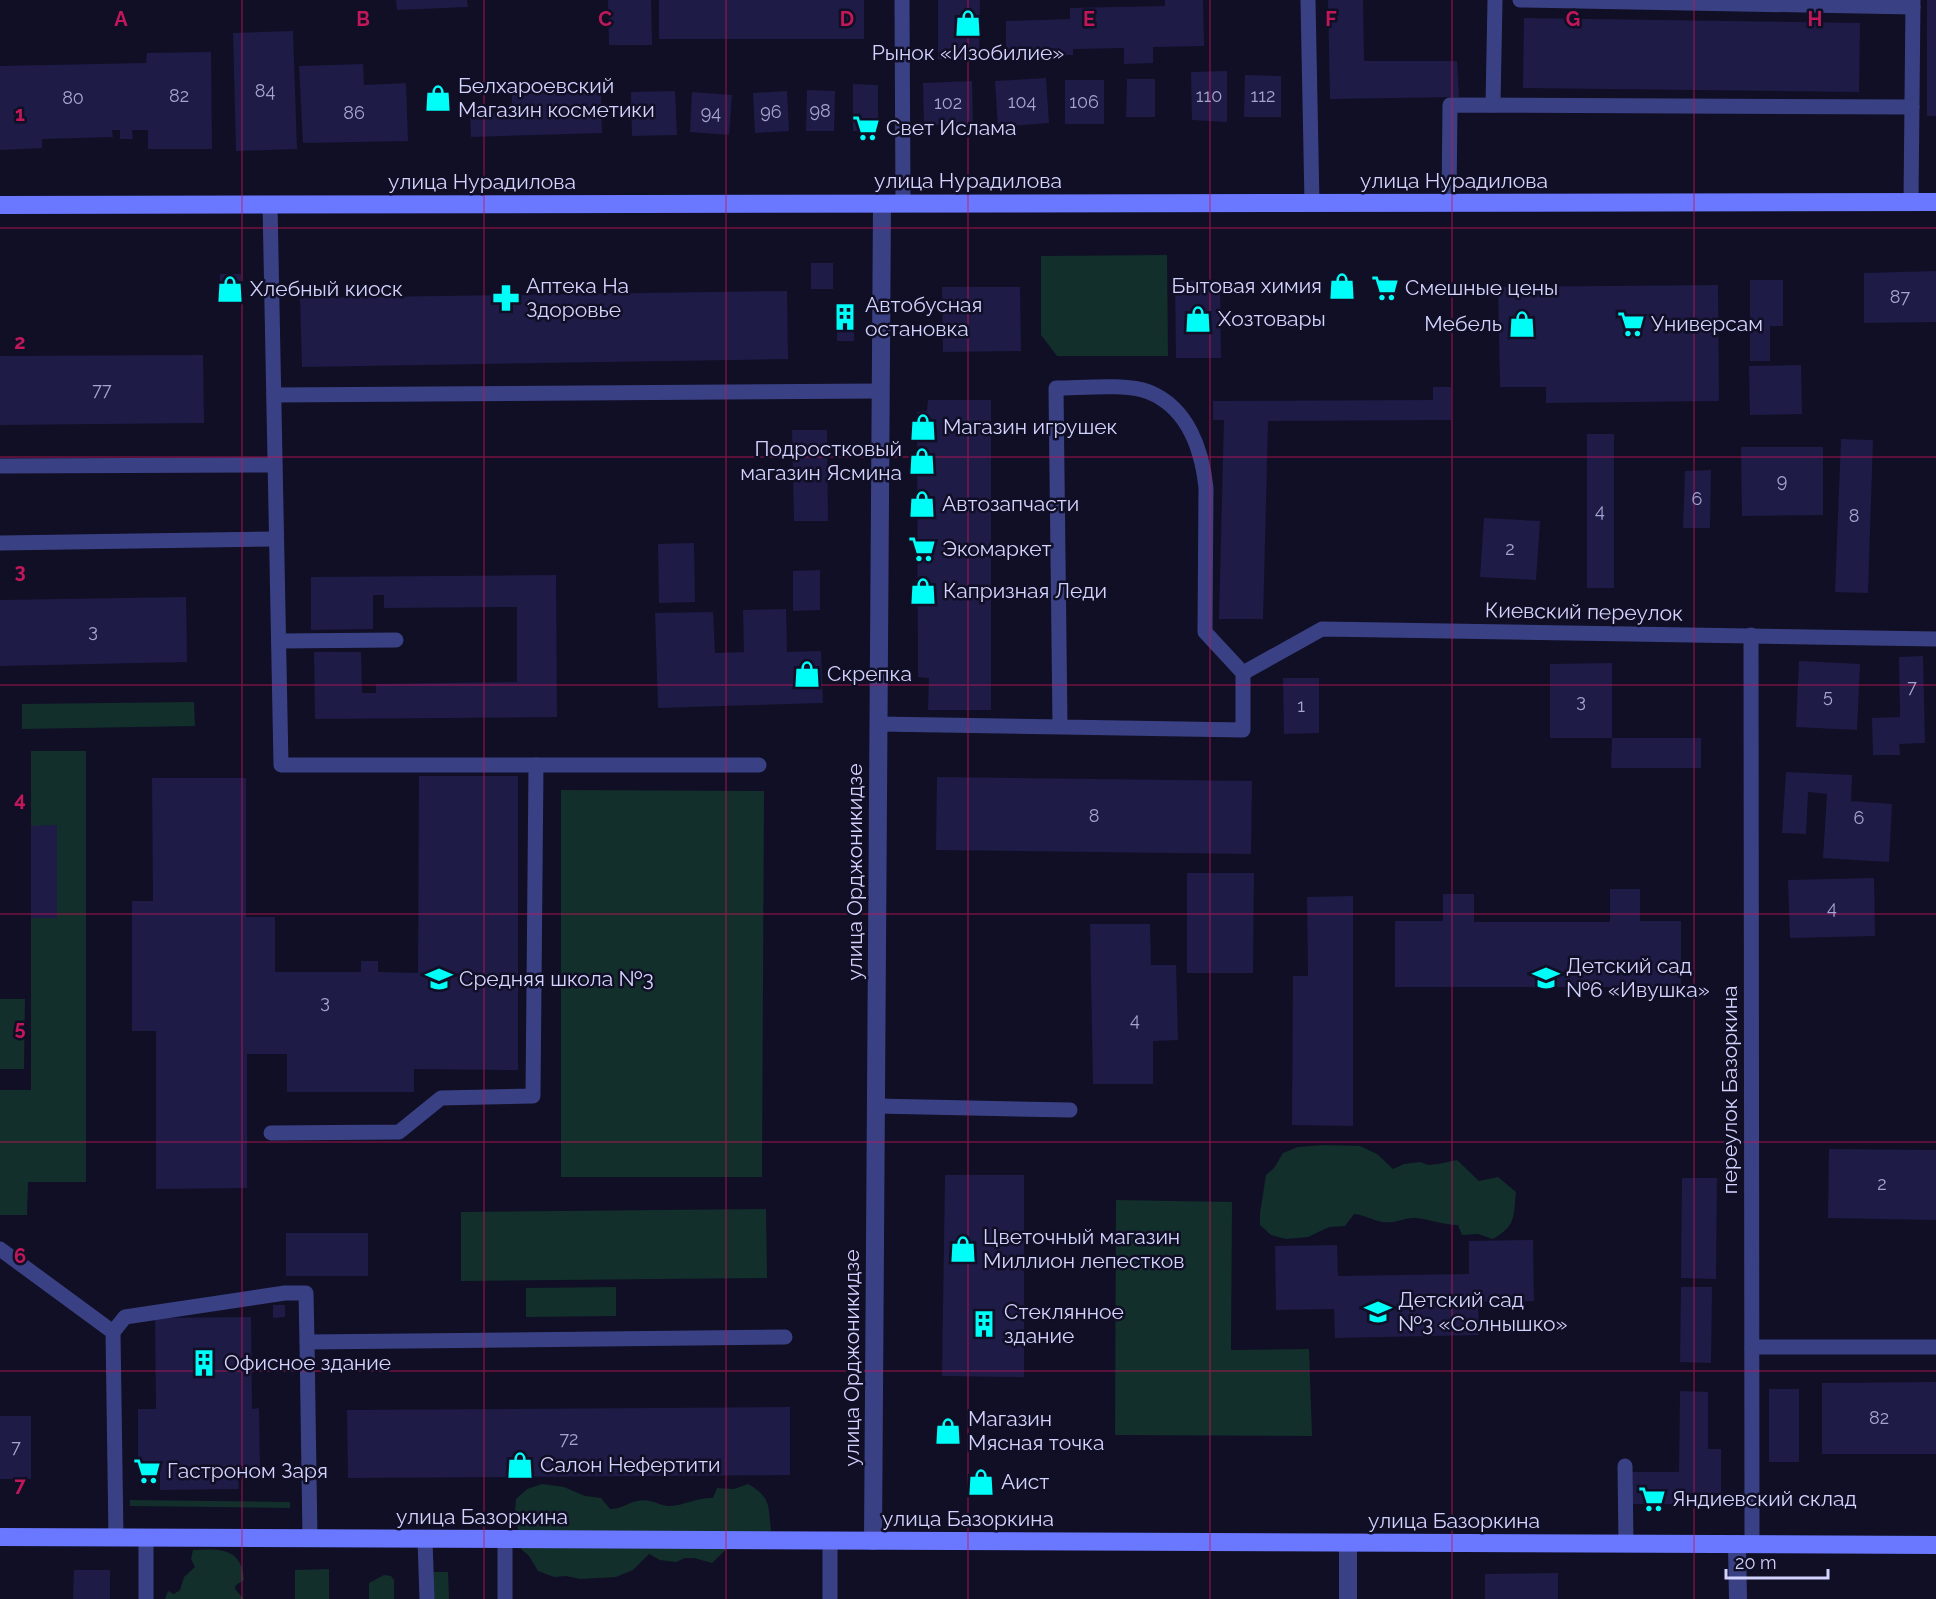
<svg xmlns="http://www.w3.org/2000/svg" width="1936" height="1599" font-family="Raleway,sans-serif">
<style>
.green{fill:#122f2b}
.building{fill:#1e1b46}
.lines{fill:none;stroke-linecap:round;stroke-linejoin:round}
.lane{stroke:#3a4084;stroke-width:15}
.street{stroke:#3a4084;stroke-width:18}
.secondary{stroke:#6a78ff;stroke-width:18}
.grid{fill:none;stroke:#c2185b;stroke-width:1.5;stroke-opacity:0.55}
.labels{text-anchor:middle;stroke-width:5;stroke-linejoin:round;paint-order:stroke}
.number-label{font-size:18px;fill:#a6a5d1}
.poi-label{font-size:21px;fill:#d3d3ff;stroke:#100f25;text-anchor:start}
.street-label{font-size:21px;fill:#d3d3ff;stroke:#100f25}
.grid-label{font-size:20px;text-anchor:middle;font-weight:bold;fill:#c2185b;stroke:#100f25;stroke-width:5;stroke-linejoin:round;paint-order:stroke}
</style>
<rect width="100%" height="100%" fill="#100f25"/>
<g class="green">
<path d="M 1167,255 L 1168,356 L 1057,356 L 1041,335 L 1041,256 Z"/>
<path d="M 194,702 L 195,726 L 22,729 L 22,704 Z"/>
<path d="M 31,751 L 86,751 L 86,1182 L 28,1182 L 27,1215 L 0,1215 L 0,1090 L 31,1090 Z"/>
<path d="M 561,790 L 764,791 L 762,1177 L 561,1177 Z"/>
<path d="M 0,999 L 25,999 L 24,1069 L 0,1069 Z"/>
<path d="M 1324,1145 L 1360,1146 L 1377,1154 L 1393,1169 L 1404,1164 L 1420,1162 L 1429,1165 L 1438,1164 L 1457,1160 L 1479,1181 L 1498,1177 L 1516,1192 C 1513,1217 1517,1225 1493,1239 L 1478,1234 L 1462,1235 L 1458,1225 C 1443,1225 1430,1219 1415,1218 C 1404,1217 1396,1224 1382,1222 C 1372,1220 1365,1215 1354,1214 L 1345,1226 L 1329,1227 L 1308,1237 L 1286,1239 L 1271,1235 L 1260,1225 L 1260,1213 L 1266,1175 L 1274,1168 L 1283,1153 L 1298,1147 Z"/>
<path d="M 1116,1200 L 1232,1202 L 1231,1350 L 1309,1349 L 1312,1436 L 1115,1435 Z"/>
<path d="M 766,1209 L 767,1278 L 461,1281 L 461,1212 Z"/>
<path d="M 616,1287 L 616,1316 L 526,1317 L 526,1288 Z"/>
<path d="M 542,1484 L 564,1487 L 585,1496 L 601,1498 L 610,1509 C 622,1509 627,1503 637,1501 C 651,1498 659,1506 670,1506 C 685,1505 698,1497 713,1498 L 717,1488 L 734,1489 L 748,1484 C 771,1497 768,1505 771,1530 L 761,1540 L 735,1541 L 712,1563 L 694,1558 L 685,1558 L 676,1562 L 660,1560 L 649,1554 L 633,1570 L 616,1577 L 580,1579 L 566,1576 L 554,1577 L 538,1571 L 529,1556 L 521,1549 L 515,1511 L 516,1499 L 527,1489 Z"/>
<path d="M 130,1500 L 290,1502 L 290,1508 L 130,1506 Z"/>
<path d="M 193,1550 C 219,1549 242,1547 244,1580 L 236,1585 L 235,1589 L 244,1599 L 165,1599 L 168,1591 L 174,1594 L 180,1590 L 184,1577 L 195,1567 L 191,1559 Z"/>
<path d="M 329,1569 L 329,1599 L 295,1599 L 295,1570 Z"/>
<path d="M 433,1572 L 448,1572 L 449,1599 L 433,1599 Z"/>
<path d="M 384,1575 L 391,1576 L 394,1580 L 394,1599 L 369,1599 L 369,1583 Z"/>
</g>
<g class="building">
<path d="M 396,0 L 467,0 L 468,7 L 397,10 Z"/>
<path d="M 608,0 L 651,0 L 652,45 L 609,45 Z"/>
<rect x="659" y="0" width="205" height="39"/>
<path d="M 938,0 L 980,0 L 979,60 L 938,59 Z"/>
<path d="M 1165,0 L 1203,0 L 1204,46 L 1153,47 L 1153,63 L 1124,64 L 1124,48 L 1073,49 L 1073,55 L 1006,56 L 1006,21 L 1070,19 L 1070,8 L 1165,6 Z"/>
<path d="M 1328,0 L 1363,0 L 1364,61 L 1457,61 L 1459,97 L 1330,99 Z"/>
<rect x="1927" y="0" width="9" height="116"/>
<path d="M 1524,18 L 1860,23 L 1859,92 L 1523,88 Z"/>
<path d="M 293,31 L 297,149 L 236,151 L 233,33 Z"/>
<path d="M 211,52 L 212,149 L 148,149 L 148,130 L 132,130 L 133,139 L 120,139 L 120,130 L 112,130 L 113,137 L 42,139 L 42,148 L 0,150 L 0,66 L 146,63 L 147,53 Z"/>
<path d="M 363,64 L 364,85 L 406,83 L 408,141 L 303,143 L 299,66 Z"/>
<path d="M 1227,71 L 1227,122 L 1192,120 L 1191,72 Z"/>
<path d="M 1245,75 L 1281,76 L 1281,117 L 1244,117 Z"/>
<path d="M 1046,78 L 1049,123 L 998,127 L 995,81 Z"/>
<path d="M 1127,79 L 1155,79 L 1155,117 L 1126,117 Z"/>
<rect x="1065" y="80" width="39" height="44"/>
<path d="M 972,81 L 973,124 L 924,125 L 923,83 Z"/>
<path d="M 853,84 L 878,85 L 878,132 L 853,131 Z"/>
<path d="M 807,90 L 835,91 L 834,131 L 806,131 Z"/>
<path d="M 675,91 L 677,135 L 632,136 L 631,92 Z"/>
<path d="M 787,91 L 789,131 L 755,133 L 753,93 Z"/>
<path d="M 601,92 L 602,133 L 471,137 L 470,113 L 512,112 L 512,94 Z"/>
<path d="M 692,92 L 732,95 L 729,135 L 690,132 Z"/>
<rect x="811" y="263" width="22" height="26"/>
<path d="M 1936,271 L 1936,322 L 1864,323 L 1864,273 Z"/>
<rect x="220" y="274" width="21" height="29"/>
<path d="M 1220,280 L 1221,358 L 1176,358 L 1175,281 Z"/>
<path d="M 1750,280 L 1783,280 L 1783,326 L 1770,326 L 1770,361 L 1750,361 Z"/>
<path d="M 1718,285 L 1719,401 L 1546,403 L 1546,387 L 1500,387 L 1498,287 Z"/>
<path d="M 942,287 L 1020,287 L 1021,351 L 943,352 Z"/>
<path d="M 787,291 L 788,359 L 302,367 L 300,298 Z"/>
<rect x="837" y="307" width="17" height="34"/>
<path d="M 203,355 L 204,423 L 0,425 L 0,356 Z"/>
<path d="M 1801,365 L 1802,414 L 1750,415 L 1749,366 Z"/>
<path d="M 1433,387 L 1451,387 L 1451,420 L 1268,421 L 1263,619 L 1219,619 L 1224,420 L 1213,420 L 1213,401 L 1433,400 Z"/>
<path d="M 928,400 L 991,400 L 991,710 L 928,710 L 929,678 L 918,677 L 917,412 L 927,411 Z"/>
<path d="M 792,430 L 827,430 L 828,521 L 794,521 Z"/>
<rect x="1587" y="434" width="27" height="154"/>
<path d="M 1841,439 L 1873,440 L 1868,593 L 1835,592 Z"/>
<path d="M 1741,447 L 1823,447 L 1823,515 L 1742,516 Z"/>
<path d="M 1711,470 L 1710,528 L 1683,528 L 1685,471 Z"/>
<path d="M 1484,518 L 1540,521 L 1536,580 L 1480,577 Z"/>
<path d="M 694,543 L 695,602 L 659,603 L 658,544 Z"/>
<path d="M 820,570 L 820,610 L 793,611 L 793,571 Z"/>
<path d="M 556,575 L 557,717 L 315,719 L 314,652 L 361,652 L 362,693 L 376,693 L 376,684 L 517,682 L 517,607 L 384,608 L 384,595 L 373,595 L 373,629 L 311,630 L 311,577 Z"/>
<path d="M 186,597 L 187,662 L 0,666 L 0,600 Z"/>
<path d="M 786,609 L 787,652 L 821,651 L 823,703 L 658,708 L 655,613 L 713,612 L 715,653 L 744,652 L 743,610 Z"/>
<path d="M 1923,656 L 1925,743 L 1899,744 L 1900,755 L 1873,755 L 1872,718 L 1900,717 L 1899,657 Z"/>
<path d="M 1799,661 L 1860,664 L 1857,730 L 1796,727 Z"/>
<path d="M 1612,663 L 1612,738 L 1701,738 L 1701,768 L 1611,768 L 1612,738 L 1550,738 L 1550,664 Z"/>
<path d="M 1283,678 L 1319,678 L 1319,733 L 1284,734 Z"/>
<path d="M 1786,772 L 1852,775 L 1851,801 L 1892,804 L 1889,862 L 1823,858 L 1827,794 L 1808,792 L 1806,834 L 1782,833 Z"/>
<path d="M 419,776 L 518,776 L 518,1070 L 414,1069 L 414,1092 L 287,1092 L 287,1054 L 247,1054 L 247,1188 L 156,1189 L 156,1031 L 132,1031 L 132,901 L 153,901 L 152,778 L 246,778 L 246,917 L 275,917 L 275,972 L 361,972 L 361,961 L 378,961 L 378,972 L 418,973 Z"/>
<path d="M 937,777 L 1252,781 L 1251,854 L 936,850 Z"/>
<path d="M 57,825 L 57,918 L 31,918 L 31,826 Z"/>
<path d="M 1187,873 L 1254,873 L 1253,973 L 1187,973 Z"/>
<path d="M 1874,878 L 1875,936 L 1790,938 L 1788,880 Z"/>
<path d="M 1610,889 L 1640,889 L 1640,921 L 1681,921 L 1681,987 L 1395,987 L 1395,921 L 1443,921 L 1443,894 L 1474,894 L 1474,922 L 1610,922 Z"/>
<path d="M 1353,896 L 1353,1126 L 1292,1125 L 1293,976 L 1308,976 L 1307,897 Z"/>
<path d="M 1090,924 L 1150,924 L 1151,965 L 1176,965 L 1178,1040 L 1153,1041 L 1153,1084 L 1093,1084 Z"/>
<path d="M 1829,1149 L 1936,1150 L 1936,1220 L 1828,1218 Z"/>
<path d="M 945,1175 L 1024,1175 L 1024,1377 L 942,1376 Z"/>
<path d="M 1682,1178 L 1717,1178 L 1716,1279 L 1681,1278 Z"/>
<rect x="286" y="1233" width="82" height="43"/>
<path d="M 1533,1240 L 1534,1301 L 1478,1302 L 1479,1335 L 1335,1338 L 1334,1309 L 1276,1310 L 1275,1246 L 1337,1245 L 1338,1276 L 1469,1274 L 1469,1241 Z"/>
<path d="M 1681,1287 L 1712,1287 L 1711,1363 L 1680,1362 Z"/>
<path d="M 273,1305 L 285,1305 L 285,1317 L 273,1318 Z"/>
<path d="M 251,1317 L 252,1409 L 259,1408 L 260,1474 L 238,1474 L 239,1489 L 160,1490 L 160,1473 L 138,1473 L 138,1409 L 156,1409 L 155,1318 Z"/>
<path d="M 1936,1382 L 1936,1454 L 1822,1454 L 1822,1383 Z"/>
<rect x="1769" y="1389" width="30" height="73"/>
<path d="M 1680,1391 L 1708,1392 L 1708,1449 L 1721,1449 L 1721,1493 L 1687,1493 L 1687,1504 L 1630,1504 L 1630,1472 L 1679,1472 Z"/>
<path d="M 790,1407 L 790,1475 L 348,1478 L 347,1410 Z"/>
<rect x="0" y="1416" width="31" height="63"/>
<path d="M 74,1570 L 110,1570 L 110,1599 L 73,1599 Z"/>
<path d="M 1558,1573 L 1558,1599 L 1485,1599 L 1485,1574 Z"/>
</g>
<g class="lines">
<g class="lane">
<path d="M 902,0 L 903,204"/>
<path d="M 1308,0 L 1312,203"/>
<path d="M 1520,0 L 1913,7"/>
<path d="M 1493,105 L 1495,0"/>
<path d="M 1911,202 L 1913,0"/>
<path d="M 1449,203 L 1450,105 L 1912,107"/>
<path d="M 270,204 L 281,765 L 759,765"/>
<path d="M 274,395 L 880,391"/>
<path d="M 0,466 L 275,465"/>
<path d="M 0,543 L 276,539"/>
<path d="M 1751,635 L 1752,1544"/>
<path d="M 279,641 L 396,640"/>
<path d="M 1243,673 L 1322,629 L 1936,639"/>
<path d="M 878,724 L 1243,730 L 1243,673 L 1205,632 L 1206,488 C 1202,450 1188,408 1149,392 C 1127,383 1081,388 1056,388 L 1060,726"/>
<path d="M 876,1106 L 1070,1110"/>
<path d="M 271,1133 L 399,1132 L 441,1098 L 533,1096 L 536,765"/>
<path d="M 0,1249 L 113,1332 L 116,1537"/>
<path d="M 113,1332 L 125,1317 L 285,1293 L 306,1293 L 307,1342"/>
<path d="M 1752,1347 L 1936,1347"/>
<path d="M 1625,1466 L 1626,1544"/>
<path d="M 146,1537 L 146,1599"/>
<path d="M 310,1539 L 307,1342 L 785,1337"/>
<path d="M 425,1540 L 427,1599"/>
<path d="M 830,1541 L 830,1599"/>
<path d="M 505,1599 L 505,1540"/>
</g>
<g class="street">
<path d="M 873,1541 L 882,204"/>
<path d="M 1348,1543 L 1348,1599"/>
<path d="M 1737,1544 L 1738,1599"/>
</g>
<g class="secondary">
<path d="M 0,205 L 1936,202"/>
<path d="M 0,1537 L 1936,1545"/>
</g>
</g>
<path class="grid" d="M 242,0 L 242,1599M 484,0 L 484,1599M 726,0 L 726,1599M 968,0 L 968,1599M 1210,0 L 1210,1599M 1452,0 L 1452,1599M 1694,0 L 1694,1599M 0,228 L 1936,228M 0,457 L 1936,457M 0,685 L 1936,685M 0,914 L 1936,914M 0,1142 L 1936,1142M 0,1371 L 1936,1371"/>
<defs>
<symbol id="shop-bare" viewBox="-9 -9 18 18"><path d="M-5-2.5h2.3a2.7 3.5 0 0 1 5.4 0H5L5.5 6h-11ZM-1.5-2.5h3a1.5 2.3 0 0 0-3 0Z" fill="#00fef9" stroke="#100f25" stroke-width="2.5" paint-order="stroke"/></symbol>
<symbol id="supermarket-bare" viewBox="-9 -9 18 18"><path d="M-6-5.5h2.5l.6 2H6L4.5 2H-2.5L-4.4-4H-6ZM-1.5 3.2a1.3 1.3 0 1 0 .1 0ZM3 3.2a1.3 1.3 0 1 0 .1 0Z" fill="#00fef9" stroke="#100f25" stroke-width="2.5" paint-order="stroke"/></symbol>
<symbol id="pharmacy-bare" viewBox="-9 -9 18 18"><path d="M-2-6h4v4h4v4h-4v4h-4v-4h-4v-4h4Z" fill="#00fef9" stroke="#100f25" stroke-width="2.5" paint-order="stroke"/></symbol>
<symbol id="building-bare" viewBox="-9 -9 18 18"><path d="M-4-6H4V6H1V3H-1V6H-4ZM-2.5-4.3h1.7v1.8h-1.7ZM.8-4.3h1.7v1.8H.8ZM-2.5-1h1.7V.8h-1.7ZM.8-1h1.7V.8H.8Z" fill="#00fef9" stroke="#100f25" stroke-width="2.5" paint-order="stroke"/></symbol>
<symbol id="school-bare" viewBox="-9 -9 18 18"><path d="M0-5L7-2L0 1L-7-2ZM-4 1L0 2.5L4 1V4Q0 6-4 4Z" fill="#00fef9" stroke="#100f25" stroke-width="2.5" paint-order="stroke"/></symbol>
</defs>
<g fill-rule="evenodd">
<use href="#shop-bare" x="949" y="4" width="38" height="38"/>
<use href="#shop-bare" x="419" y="79" width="38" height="38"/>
<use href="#supermarket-bare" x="847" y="109" width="38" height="38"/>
<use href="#shop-bare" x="1323" y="267" width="38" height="38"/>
<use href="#supermarket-bare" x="1366" y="269" width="38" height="38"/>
<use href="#shop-bare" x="211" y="270" width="38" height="38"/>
<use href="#pharmacy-bare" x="487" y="279" width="38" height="38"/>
<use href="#building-bare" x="826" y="298" width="38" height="38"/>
<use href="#shop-bare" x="1179" y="300" width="38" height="38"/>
<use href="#shop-bare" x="1503" y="305" width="38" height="38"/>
<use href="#supermarket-bare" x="1612" y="305" width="38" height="38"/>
<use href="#shop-bare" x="904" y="408" width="38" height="38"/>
<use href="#shop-bare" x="903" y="442" width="38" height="38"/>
<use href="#shop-bare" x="903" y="485" width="38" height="38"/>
<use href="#supermarket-bare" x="903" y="530" width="38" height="38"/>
<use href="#shop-bare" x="904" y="572" width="38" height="38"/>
<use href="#shop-bare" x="788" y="655" width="38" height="38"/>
<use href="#school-bare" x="1527" y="959" width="38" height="38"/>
<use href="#school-bare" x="420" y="960" width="38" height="38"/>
<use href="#shop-bare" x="944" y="1230" width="38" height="38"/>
<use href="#school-bare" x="1359" y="1293" width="38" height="38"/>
<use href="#building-bare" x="965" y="1305" width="38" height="38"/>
<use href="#building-bare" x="185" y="1344" width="38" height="38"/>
<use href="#shop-bare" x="929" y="1412" width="38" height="38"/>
<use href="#shop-bare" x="501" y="1446" width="38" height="38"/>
<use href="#supermarket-bare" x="128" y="1452" width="38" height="38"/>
<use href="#shop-bare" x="962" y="1463" width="38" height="38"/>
<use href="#supermarket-bare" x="1633" y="1480" width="38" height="38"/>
</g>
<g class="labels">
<g class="number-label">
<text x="265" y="97">84</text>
<text x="179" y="102">82</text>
<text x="1209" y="102">110</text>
<text x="1263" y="102">112</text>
<text x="73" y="104">80</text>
<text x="1022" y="108">104</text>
<text x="1084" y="108">106</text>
<text x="948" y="109">102</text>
<text x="820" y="117">98</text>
<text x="771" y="118">96</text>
<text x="354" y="119">86</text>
<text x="711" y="119">94</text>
<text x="1900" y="303">87</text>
<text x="102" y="396">77</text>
<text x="1782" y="487">9</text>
<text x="1697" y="505">6</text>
<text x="1600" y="517">4</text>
<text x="1854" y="522">8</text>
<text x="1510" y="555">2</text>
<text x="93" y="637">3</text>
<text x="1912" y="693">7</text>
<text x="1828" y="702">5</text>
<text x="1581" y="707">3</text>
<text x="1301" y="712">1</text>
<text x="1094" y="822">8</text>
<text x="1859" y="824">6</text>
<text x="1832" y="914">4</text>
<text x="325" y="1008">3</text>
<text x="1135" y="1026">4</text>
<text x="1882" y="1190">2</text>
<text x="1879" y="1424">82</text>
<text x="569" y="1445">72</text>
<text x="16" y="1453">7</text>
</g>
<g class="poi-label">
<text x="968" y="60" text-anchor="middle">Рынок «Изобилие»</text>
<text x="458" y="93">Белхароевский<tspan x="458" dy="24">Магазин косметики</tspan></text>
<text x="886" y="135">Свет Ислама</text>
<text x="526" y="293">Аптека На<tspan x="526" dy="24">Здоровье</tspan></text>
<text x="1322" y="293" text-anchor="end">Бытовая химия</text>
<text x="1405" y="295">Смешные цены</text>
<text x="250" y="296">Хлебный киоск</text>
<text x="865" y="312">Автобусная<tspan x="865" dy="24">остановка</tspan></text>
<text x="1218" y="326">Хозтовары</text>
<text x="1502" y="331" text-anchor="end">Мебель</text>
<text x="1651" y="331">Универсам</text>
<text x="943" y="434">Магазин игрушек</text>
<text x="902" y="456" text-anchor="end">Подростковый<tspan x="902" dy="24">магазин Ясмина</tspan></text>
<text x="942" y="511">Автозапчасти</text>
<text x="942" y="556">Экомаркет</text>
<text x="943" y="598">Капризная Леди</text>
<text x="827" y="681">Скрепка</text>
<text x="1566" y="973">Детский сад<tspan x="1566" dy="24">№6 «Ивушка»</tspan></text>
<text x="459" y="986">Средняя школа №3</text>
<text x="983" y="1244">Цветочный магазин<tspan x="983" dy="24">Миллион лепестков</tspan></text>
<text x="1398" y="1307">Детский сад<tspan x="1398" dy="24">№3 «Солнышко»</tspan></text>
<text x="1004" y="1319">Стеклянное<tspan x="1004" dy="24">здание</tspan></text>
<text x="224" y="1370">Офисное здание</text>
<text x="968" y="1426">Магазин<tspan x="968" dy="24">Мясная точка</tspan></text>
<text x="540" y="1472">Салон Нефертити</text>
<text x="167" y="1478">Гастроном Заря</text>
<text x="1001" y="1489">Аист</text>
<text x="1672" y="1506">Яндиевский склад</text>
</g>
<g class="street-label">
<text x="968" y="188">улица Нурадилова</text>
<text x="1454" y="188">улица Нурадилова</text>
<text x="482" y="189">улица Нурадилова</text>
<text transform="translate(1584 612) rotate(1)" y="7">Киевский переулок</text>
<text transform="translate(855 872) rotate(-90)" y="7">улица Орджоникидзе</text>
<text transform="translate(1730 1090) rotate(-90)" y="7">переулок Базоркина</text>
<text transform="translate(852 1358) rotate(-90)" y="7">улица Орджоникидзе</text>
<text x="482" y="1524">улица Базоркина</text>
<text x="968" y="1526">улица Базоркина</text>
<text x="1454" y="1528">улица Базоркина</text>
</g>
</g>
<g class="grid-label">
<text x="121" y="26">A</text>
<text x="363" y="26">B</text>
<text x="605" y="26">C</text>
<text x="847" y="26">D</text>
<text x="1089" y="26">E</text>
<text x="1331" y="26">F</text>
<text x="1573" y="26">G</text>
<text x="1815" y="26">H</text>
<text x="20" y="121">1</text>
<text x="20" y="349">2</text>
<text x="20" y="578">3</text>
<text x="20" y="806">4</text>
<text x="20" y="1035">5</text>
<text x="20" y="1263">6</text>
<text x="20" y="1492">7</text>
</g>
<path d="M1726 1569v9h102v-9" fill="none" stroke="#d3d3ff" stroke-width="3"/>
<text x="1735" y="1569" font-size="18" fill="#d3d3ff" stroke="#100f25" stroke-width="4.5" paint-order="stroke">20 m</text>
</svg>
